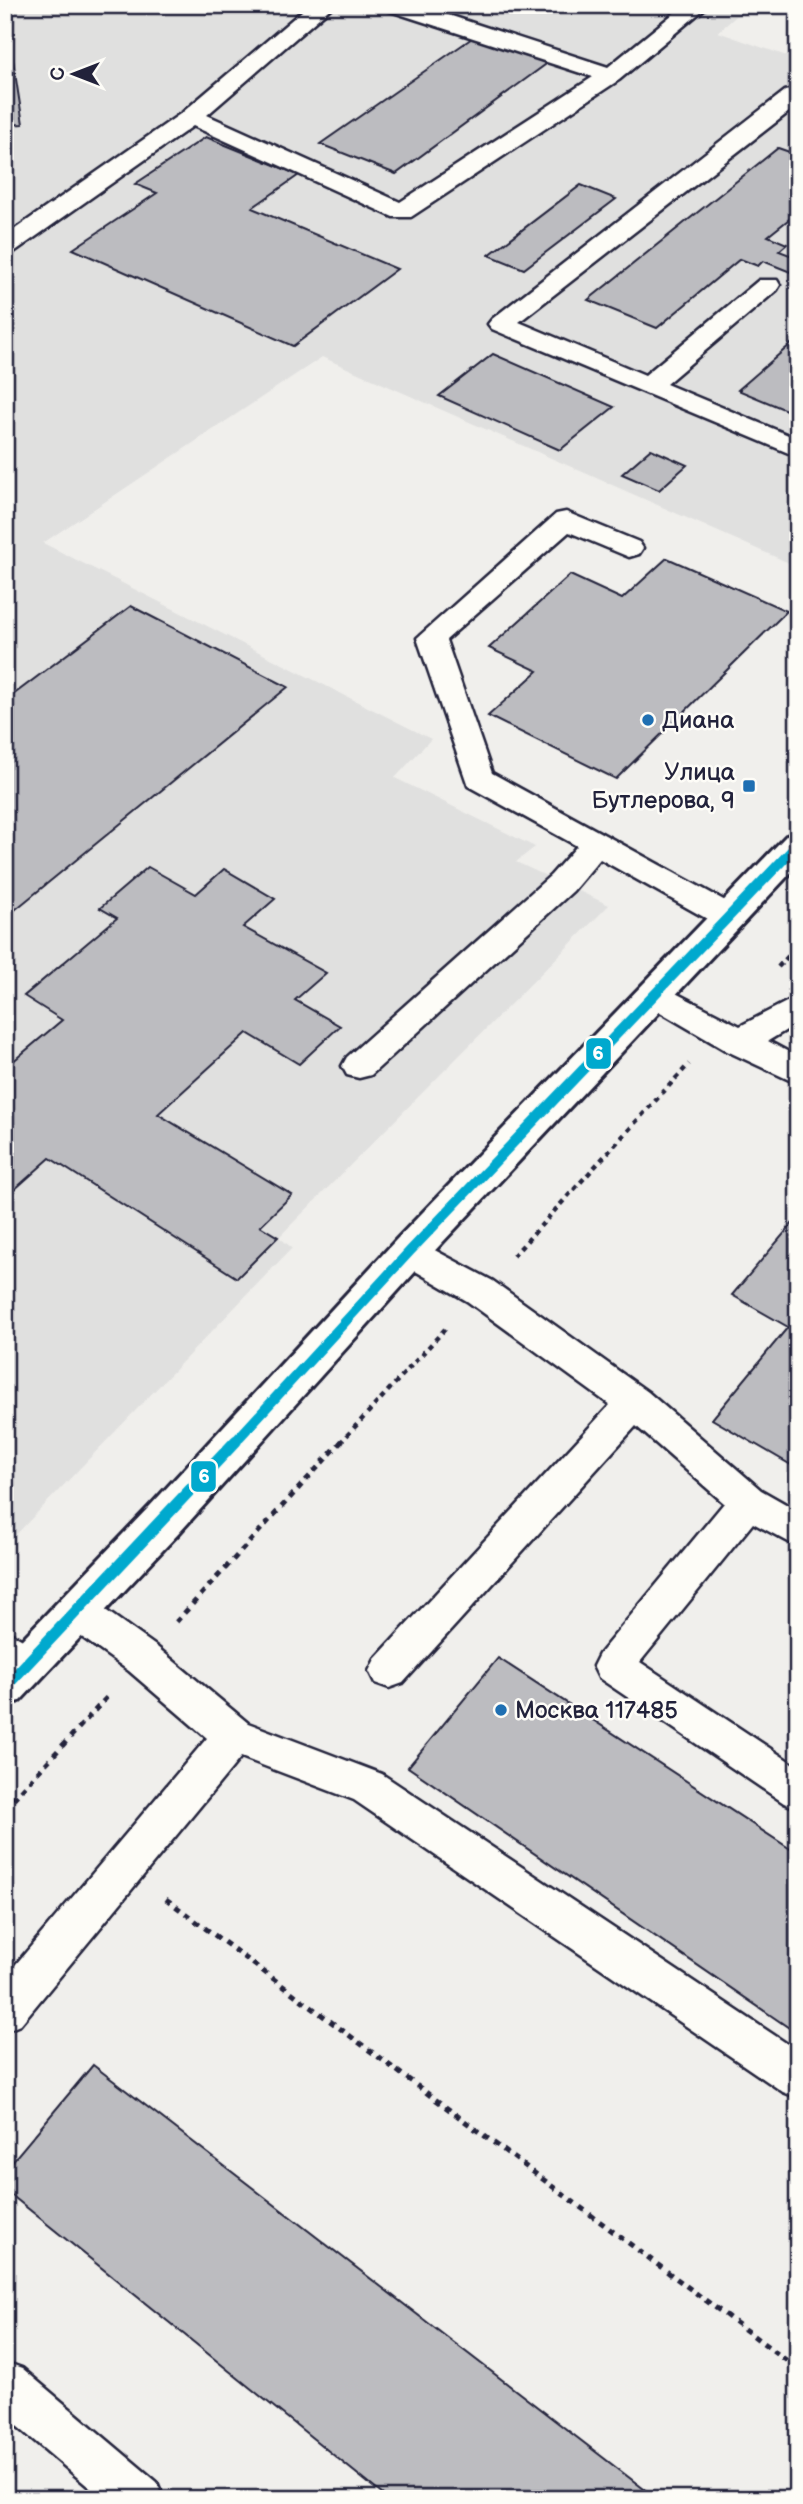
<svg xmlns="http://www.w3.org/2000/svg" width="803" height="2504" font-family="'Balsamiq Sans',sans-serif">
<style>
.built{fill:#e0e0df}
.building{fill:#bcbcc0;stroke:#22223b;stroke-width:2}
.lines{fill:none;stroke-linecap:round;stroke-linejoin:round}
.lane-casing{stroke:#22223b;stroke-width:5}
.secondary-casing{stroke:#22223b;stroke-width:6}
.path-far1{stroke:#22223b;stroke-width:4.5;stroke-dasharray:5 5;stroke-linecap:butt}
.path{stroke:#22223b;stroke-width:5;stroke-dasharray:6 6;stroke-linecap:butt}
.lane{fill:#fdfcf7;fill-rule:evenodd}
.secondary{fill:#fdfcf7;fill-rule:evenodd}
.bus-1-far1-casing{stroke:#fdfcf7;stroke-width:15}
.bus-1-casing{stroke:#fdfcf7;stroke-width:18}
.bus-1-far1{stroke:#00a9ce;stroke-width:10}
.bus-1{stroke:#00a9ce;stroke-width:12}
.poi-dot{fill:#1f6fb2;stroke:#fdfcf7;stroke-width:2.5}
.labels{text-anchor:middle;stroke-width:5;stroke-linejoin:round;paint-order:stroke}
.poi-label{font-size:24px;fill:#22223b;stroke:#fdfcf7;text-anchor:start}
.line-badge{stroke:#fdfcf7;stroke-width:2.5}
.badge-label{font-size:19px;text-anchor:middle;font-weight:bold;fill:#fff}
</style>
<rect width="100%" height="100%" fill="#f0efec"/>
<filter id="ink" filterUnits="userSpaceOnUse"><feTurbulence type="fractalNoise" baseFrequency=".0143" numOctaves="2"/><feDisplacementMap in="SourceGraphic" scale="14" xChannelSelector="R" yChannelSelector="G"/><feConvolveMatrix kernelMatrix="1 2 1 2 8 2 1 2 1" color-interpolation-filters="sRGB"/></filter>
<g filter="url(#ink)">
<path class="built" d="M 5,5 L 749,5 L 718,32 L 798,60 L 798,567 L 322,357 L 43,543 L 431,739 L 395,778 L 535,847 L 516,862 L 609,905 L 279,1237 L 292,1248 L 9,1542 L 5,1539 Z"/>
<g class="building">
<path d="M 5,9 L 23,124 L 5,125 Z"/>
<path d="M 475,36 L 549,62 L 396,174 L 320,144 Z"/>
<path d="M 206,137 L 299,175 L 252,208 L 397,269 L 293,346 L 73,249 L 157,193 L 135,184 Z"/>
<path d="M 778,148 L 798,155 L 798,212 L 768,236 L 787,244 L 779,251 L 798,258 L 798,275 L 763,261 L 758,266 L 740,259 L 657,328 L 588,300 Z"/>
<path d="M 581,185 L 616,199 L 524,269 L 489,255 Z"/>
<path d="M 798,338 L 798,415 L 738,390 Z"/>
<path d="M 493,354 L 614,407 L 560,450 L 439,396 Z"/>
<path d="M 651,449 L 687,465 L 659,490 L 622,474 Z"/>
<path d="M 667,558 L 787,611 L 616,779 L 488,716 L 538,671 L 489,648 L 570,575 L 622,599 Z"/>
<path d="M 131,606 L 288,687 L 5,918 L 5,701 Z"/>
<path d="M 148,867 L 196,894 L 224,869 L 275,899 L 243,927 L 326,973 L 295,1000 L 340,1026 L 299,1064 L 247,1033 L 158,1114 L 292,1195 L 260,1226 L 278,1237 L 237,1278 L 50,1158 L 5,1198 L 5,1068 L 62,1020 L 24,996 L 117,918 L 100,908 Z"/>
<path d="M 798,1217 L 798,1469 L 712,1419 L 788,1327 L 732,1295 Z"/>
<path d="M 498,1658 L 798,1854 L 798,2034 L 408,1767 Z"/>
<path d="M 93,2065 L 657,2499 L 388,2499 L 5,2190 L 5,2170 Z"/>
</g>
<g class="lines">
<defs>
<g id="lane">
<path d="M 309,5 L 334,5 L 207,115 L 400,202 L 593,77 L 387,10 L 384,5 L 418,5 L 608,67 L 684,5 L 709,5 L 619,80 L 411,217 L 393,217 L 193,126 L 14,252 L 5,254 L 5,236 L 183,112 Z"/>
<path d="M 793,89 L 798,90 L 798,105 L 519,322 L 645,375 L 759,280 L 777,280 L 780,285 L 777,290 L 666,384 L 798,439 L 798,457 L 492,329 L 488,324 L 492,319 L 785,91 Z"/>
<path d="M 566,512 L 639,542 L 643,548 L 639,554 L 629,557 L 569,532 L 446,640 L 492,773 L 740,909 L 745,917 L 740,925 L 729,928 L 718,925 L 600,859 L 573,891 L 371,1075 L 359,1078 L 347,1075 L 342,1066 L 347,1057 L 551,875 L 577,846 L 468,786 L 417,638 L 556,514 Z"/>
<path d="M 654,982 L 740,1026 L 798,996 L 798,1023 L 768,1041 L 798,1057 L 798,1084 L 727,1051 L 643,1002 L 638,994 L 643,986 Z"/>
<path d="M 410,1237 L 493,1281 L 648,1392 L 761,1490 L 798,1511 L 798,1547 L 753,1523 L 640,1662 L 798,1767 L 798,1809 L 784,1803 L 599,1678 L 593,1666 L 599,1654 L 724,1503 L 636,1426 L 403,1683 L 389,1688 L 375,1683 L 369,1671 L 375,1659 L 610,1405 L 467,1301 L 398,1261 L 393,1251 L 398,1241 Z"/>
<path d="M 76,1594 L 90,1599 L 157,1647 L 248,1723 L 382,1774 L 798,2051 L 798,2098 L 783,2092 L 354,1800 L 241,1757 L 20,2025 L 5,2031 L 5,1977 L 207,1738 L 129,1671 L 62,1623 L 57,1611 L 62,1599 Z"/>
<path d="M 5,1630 L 42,1651 L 48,1663 L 42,1675 L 28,1680 L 5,1669 Z"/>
<path d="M 5,2362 L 22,2368 L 157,2482 L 164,2499 L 103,2499 L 5,2416 Z"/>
</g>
<path id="secondary" d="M 798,832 L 798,865 L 424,1262 L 179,1533 L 20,1701 L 5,1706 L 5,1657 L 149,1507 L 396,1240 L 786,836 Z"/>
</defs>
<use href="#lane" class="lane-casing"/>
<use href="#secondary" class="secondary-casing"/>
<g class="path-far1">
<path d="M 778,967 L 798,946"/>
<path d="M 513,1256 L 689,1064"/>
<path d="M 340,1443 L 447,1327"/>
</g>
<g class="path">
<path d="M 176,1622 L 342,1441"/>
<path d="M 5,1808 L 109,1695"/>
<path d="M 166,1899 L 798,2369"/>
</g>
<use href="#lane" class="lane"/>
<use href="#secondary" class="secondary"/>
<defs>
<path id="bus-1-far1" d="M 234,1443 L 410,1251 L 798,844"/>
<path id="bus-1" d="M 5,1687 L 236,1441"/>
</defs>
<use href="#bus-1-far1" class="bus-1-far1-casing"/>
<use href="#bus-1" class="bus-1-casing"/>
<use href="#bus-1-far1" class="bus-1-far1"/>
<use href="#bus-1" class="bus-1"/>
</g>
</g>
<g class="poi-dot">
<circle cx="648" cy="720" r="7"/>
<rect x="742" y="779" width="14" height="14" rx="3.5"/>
<circle cx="501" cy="1710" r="7"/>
</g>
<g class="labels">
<g class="poi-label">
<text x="662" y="728">Диана</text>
<text x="735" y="780" text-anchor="end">Улица<tspan x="735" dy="28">Бутлерова, 9</tspan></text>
<text x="515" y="1718">Москва 117485</text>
</g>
</g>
<g class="line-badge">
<rect x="585" y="1037" width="27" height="33" rx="7" fill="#00a9ce"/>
<rect x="190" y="1460" width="27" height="33" rx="7" fill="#00a9ce"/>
</g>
<g class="badge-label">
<text x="598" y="1060">6</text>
<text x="204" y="1483">6</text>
</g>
<rect width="803" height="2504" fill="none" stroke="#fdfcf7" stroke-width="28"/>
<rect x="14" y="14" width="775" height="2476" fill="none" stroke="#22223b" stroke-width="2.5" filter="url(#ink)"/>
<g transform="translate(74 74) rotate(270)" stroke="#fdfcf7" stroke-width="5" paint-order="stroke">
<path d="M0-5L12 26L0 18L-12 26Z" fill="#22223b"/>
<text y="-10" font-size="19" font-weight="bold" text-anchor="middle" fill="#22223b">С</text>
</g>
</svg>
